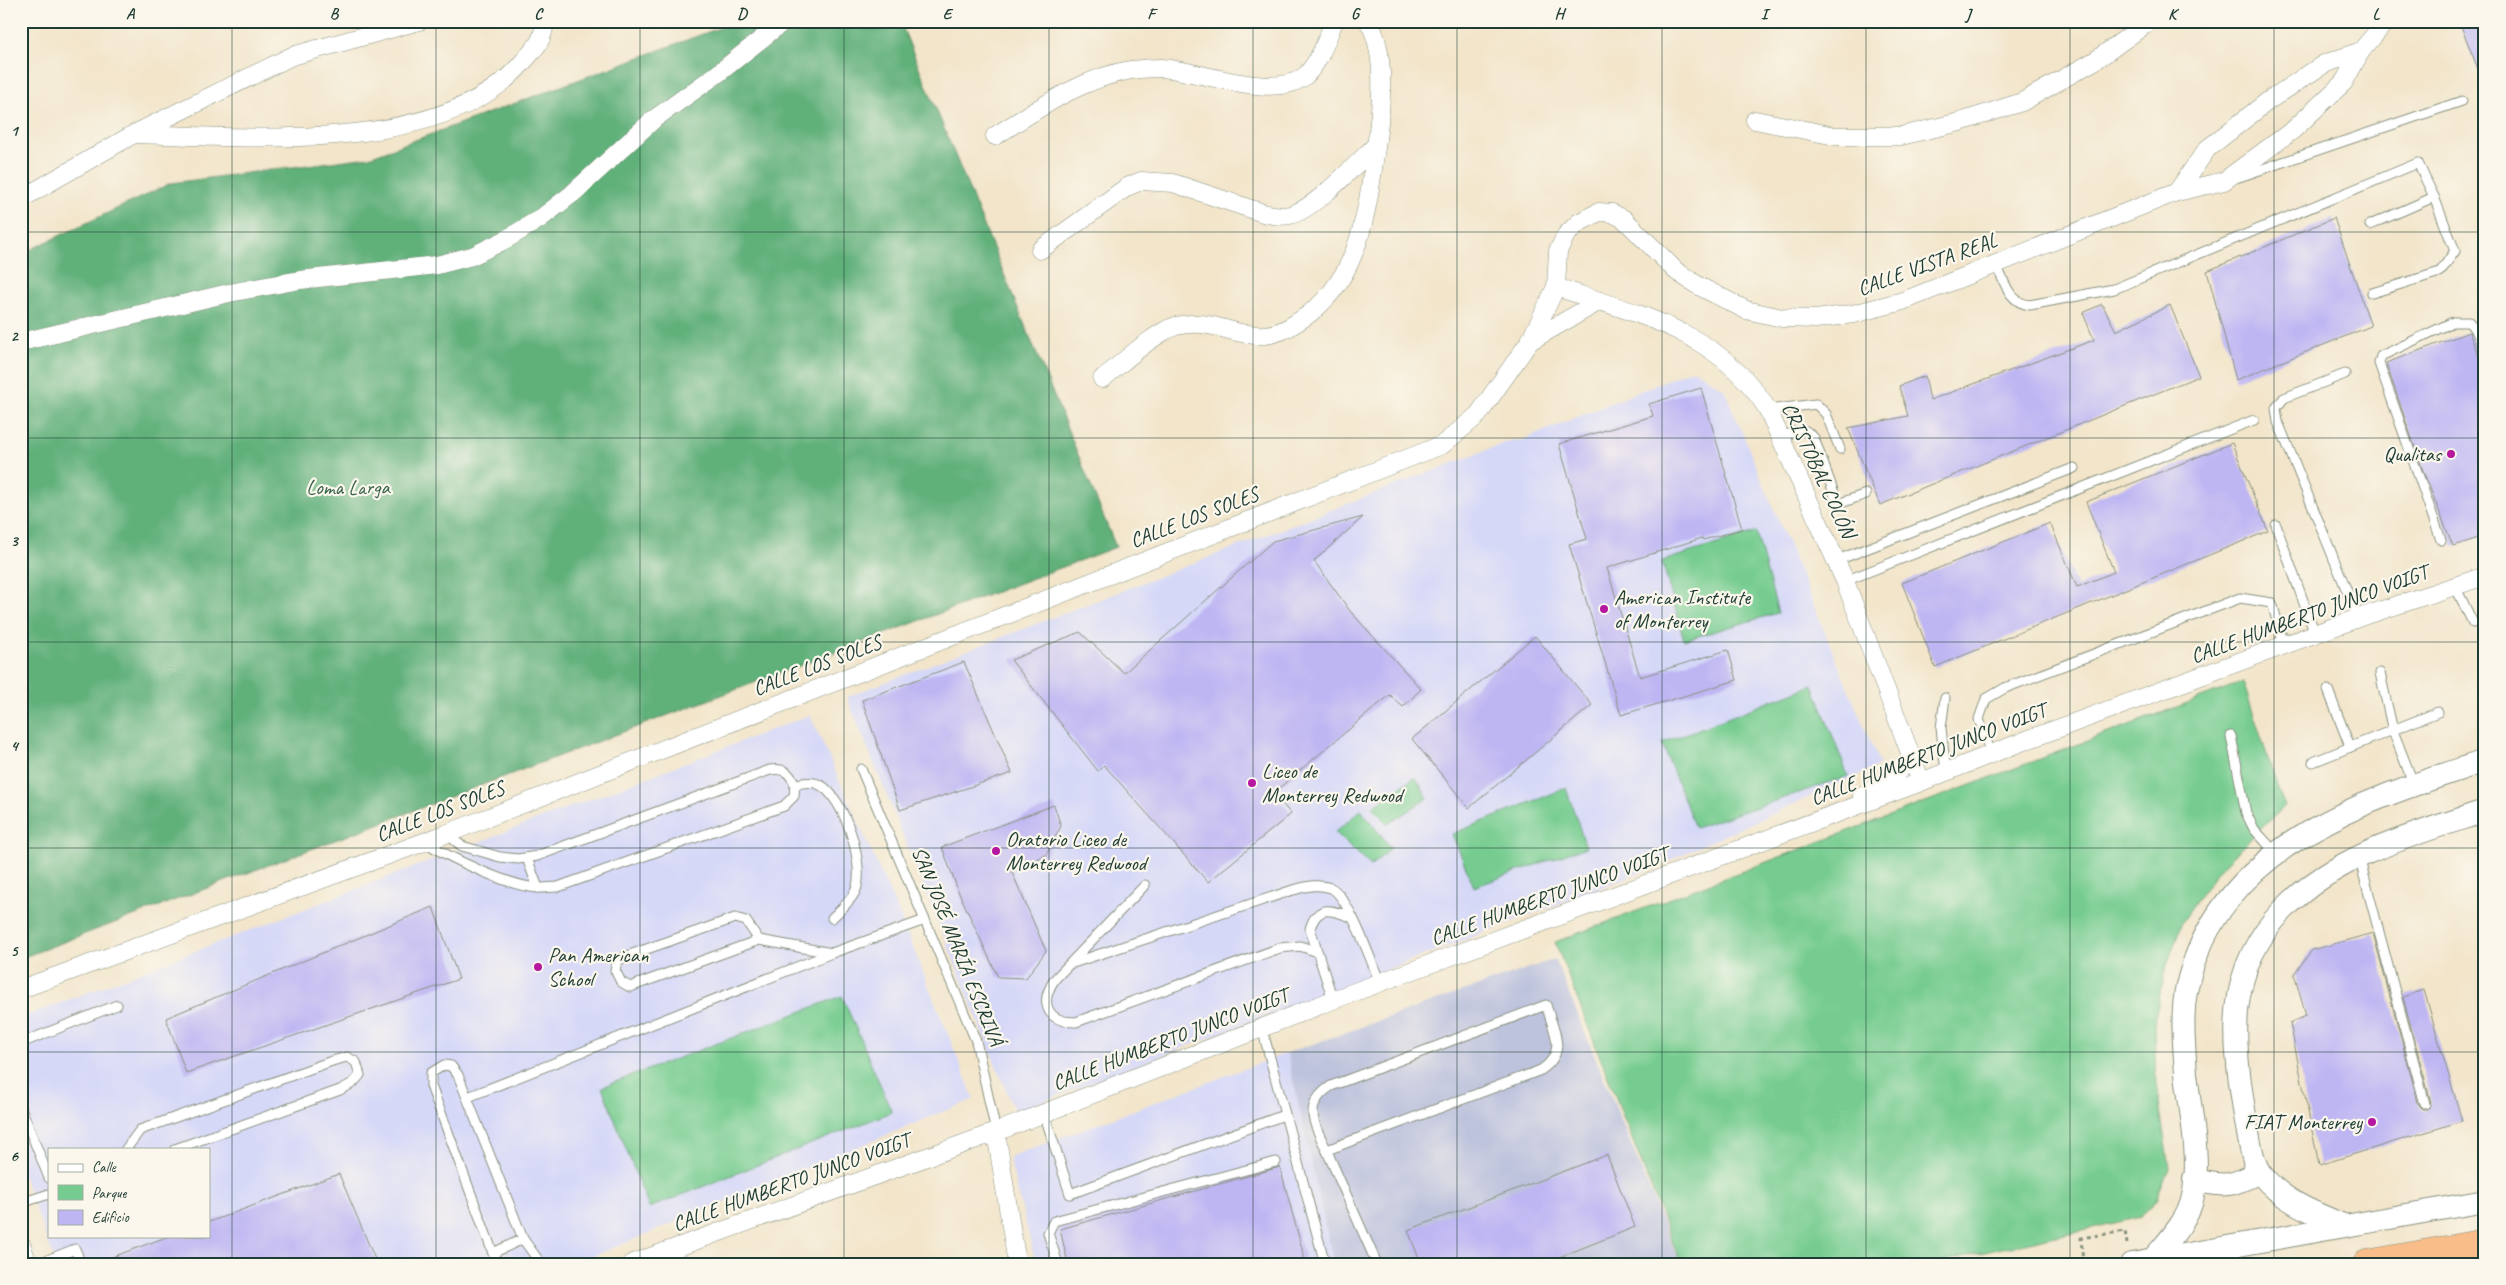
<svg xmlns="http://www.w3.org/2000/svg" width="2506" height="1285" font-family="Caveat,sans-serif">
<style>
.built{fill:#d6d8f8;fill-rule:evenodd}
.industrial{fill:#bec3dd}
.green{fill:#76cc90;stroke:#4a8462}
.forest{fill:#60b07a;stroke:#407657}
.building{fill:#beb6f3}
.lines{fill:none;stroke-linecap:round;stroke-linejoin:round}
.service-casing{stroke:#88917f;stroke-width:11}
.minor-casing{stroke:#88917f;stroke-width:19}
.tertiary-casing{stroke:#88917f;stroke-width:24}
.trunk-casing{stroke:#88917f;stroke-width:29}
.path{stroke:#88917f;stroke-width:3;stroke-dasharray:4 4;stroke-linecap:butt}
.service{stroke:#fff;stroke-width:9}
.minor{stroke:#fff;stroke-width:18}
.tertiary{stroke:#fff;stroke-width:22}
.trunk{stroke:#f8bd89;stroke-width:28}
.grid{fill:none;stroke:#1f3d34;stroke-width:1;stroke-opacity:0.55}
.poi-dot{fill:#b5179e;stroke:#fbf7ec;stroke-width:2}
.labels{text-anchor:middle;stroke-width:4.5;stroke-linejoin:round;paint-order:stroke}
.street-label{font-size:21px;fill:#1f3d34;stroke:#fbf7ec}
.poi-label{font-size:21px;fill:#1f3d34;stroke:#fbf7ec;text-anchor:start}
.park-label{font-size:21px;fill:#35614b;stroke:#fbf7ec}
.neatline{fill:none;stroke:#1f3d34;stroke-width:2}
.grid-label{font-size:16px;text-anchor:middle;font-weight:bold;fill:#1f3d34}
</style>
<rect width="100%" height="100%" fill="#fbf7ec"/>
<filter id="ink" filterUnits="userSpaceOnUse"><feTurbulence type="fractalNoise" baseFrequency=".02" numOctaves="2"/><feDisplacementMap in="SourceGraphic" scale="10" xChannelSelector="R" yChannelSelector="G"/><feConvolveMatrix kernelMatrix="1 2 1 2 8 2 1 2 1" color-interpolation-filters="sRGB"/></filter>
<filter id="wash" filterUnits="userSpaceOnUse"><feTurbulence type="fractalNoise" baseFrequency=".0096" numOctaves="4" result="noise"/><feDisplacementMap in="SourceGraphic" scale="20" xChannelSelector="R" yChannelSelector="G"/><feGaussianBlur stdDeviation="1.12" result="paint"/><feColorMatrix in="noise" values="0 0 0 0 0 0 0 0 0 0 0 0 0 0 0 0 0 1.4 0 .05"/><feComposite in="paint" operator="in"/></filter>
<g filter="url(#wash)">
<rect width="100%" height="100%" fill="#f2e5ca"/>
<g class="built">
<path d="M 1693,369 L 1724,389 L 1880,765 L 1650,869 L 1015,1112 L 847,697 L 1510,441 L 1520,441 Z"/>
<path d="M 810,715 L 900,915 L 974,1099 L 574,1264 L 56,1264 L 21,1170 L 21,1018 ZM 49,1149 L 209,1149 L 209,1236 L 49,1236 Z"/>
<path d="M 1287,1053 L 1335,1264 L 1036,1264 L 1009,1157 Z"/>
</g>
<path class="industrial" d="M 1555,959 L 1680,1264 L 1334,1264 L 1287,1053 Z"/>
<g class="green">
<path d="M 1756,532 L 1778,613 L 1684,640 L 1662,561 Z"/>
<path d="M 2243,682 L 2284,807 L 2218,870 L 2182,922 L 2164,974 L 2154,1024 L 2156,1083 L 2169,1168 L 2157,1198 L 2141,1217 L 1931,1264 L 1681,1264 L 1555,942 Z"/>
<path d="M 1813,685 L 1848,776 L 1695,828 L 1662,743 Z"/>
<path d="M 1415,777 L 1428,798 L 1388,824 L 1372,807 Z"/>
<path d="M 1566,788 L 1586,847 L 1474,887 L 1452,834 Z"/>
<path d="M 1361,810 L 1391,848 L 1371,866 L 1335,832 Z"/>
<path d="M 842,996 L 892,1112 L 649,1208 L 602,1087 Z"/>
</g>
<path class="forest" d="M 738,21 L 900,21 L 1116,547 L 21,958 L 21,254 L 171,183 L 369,157 Z"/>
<g id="blocks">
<g class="building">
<path d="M 2459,21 L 2485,21 L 2485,84 L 2484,84 Z"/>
<path d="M 2334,218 L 2371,326 L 2236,380 L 2207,271 Z"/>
<path d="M 2102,304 L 2116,331 L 2170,305 L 2199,376 L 1880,505 L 1848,428 L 1908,416 L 1899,386 L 1925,376 L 1930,400 L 2094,340 L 2083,313 Z"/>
<path d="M 2469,332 L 2485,372 L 2485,536 L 2453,546 L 2422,468 L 2386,363 Z"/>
<path d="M 1701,388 L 1742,529 L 1703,540 L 1702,538 L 1607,568 L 1640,677 L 1728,650 L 1737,680 L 1621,715 L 1569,544 L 1587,539 L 1559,444 L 1653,416 L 1649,404 Z"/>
<path d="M 2232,443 L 2268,531 L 1935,667 L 1902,583 L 2050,523 L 2077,587 L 2114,572 L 2086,502 Z"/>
<path d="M 1363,517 L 1314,561 L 1350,611 L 1421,689 L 1403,707 L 1390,695 L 1273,793 L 1291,814 L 1208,882 L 1104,765 L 1098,771 L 1011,660 L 1080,632 L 1124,673 L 1273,541 Z"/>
<path d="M 1535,636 L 1592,705 L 1469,808 L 1412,739 Z"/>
<path d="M 964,662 L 1012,773 L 900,810 L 862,700 Z"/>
<path d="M 1054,805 L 1061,826 L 1046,855 L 1011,870 L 1046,951 L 1026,978 L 998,977 L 959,893 L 942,847 Z"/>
<path d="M 433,907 L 459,979 L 186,1073 L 166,1018 Z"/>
<path d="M 2373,933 L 2419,1106 L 2423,1110 L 2427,1110 L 2431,1102 L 2403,997 L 2424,990 L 2462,1121 L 2319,1165 L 2290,1023 L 2306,1016 L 2294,974 L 2312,950 Z"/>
<path d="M 1607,1155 L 1635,1227 L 1542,1264 L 1421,1264 L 1408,1230 Z"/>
<path d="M 1280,1167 L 1306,1264 L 1068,1264 L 1060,1229 Z"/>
<path d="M 339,1174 L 377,1264 L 100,1264 L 99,1262 L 169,1236 L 209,1236 L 209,1222 Z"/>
</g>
</g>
</g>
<g filter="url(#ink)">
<use href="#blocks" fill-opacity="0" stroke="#88917f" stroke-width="1"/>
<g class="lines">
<defs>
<g id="service">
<path d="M 2239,177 L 2462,101"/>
<path d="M 1996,264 C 2004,281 2009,303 2030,305 L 2114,289 L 2418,163 L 2434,197 L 2370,225"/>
<path d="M 2372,293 L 2440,272 L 2455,251 L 2434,197"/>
<path d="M 2345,374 L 2284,398 L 2276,408 L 2278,422 L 2358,618"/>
<path d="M 1768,410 L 1816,404 L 1826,414 L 1840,449"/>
<path d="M 1780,437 L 1797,431 L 1806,431 L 1814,438 L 1838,504 L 1866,494"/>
<path d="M 2276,525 L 2315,634"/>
<path d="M 2441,540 L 2379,363 L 2381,356 L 2453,322 L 2469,322 L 2477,332 L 2485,352"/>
<path d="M 1835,561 L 2074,468"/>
<path d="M 1845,581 L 2254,420"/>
<path d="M 2455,586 L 2473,623"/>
<path d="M 2380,673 L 2393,731 L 2414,785"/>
<path d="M 2328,690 L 2350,747"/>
<path d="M 1945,698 L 1941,728 L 1946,772"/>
<path d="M 2231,736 L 2246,813 L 2254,829 L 2275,852"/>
<path d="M 1991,754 L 1979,719 L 1986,699 L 2005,688 L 2240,598 L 2272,603 L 2284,645"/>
<path d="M 2313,762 L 2438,712"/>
<path d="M 861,769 L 976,1041 L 996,1132"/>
<path d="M 795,784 C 803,783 811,781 818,784 C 844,794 867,868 855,892 C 850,902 840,910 832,918"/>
<path d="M 425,842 C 450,858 510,887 539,888 C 545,888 552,887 558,887 L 784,806 L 794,796 L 795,784 C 789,772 784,768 770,770 L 537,856 L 518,859 L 500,857 L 462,846 L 446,834"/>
<path d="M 2359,857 L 2425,1104"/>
<path d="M 527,858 L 538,888"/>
<path d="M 1145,885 L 1055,979 C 1039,1002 1046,1022 1076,1022 L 1280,948 L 1300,946 L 1315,951"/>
<path d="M 759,940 L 746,921 L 735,918 L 624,957 L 617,962 L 615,970 L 621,982 L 630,987 L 759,940 L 832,953 L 925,920"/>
<path d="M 1073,963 L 1293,890 C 1305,887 1318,883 1331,888 C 1348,895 1372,963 1380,983"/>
<path d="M 1333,1000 L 1310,929 C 1317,903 1334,910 1353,918"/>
<path d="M 1262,1028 L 1325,1264"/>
<path d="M 21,1043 L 117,1005"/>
<path d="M 468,1097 L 832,953"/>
<path d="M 21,1108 L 49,1178"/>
<path d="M 1044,1113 L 1070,1194 L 1284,1115"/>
<path d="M 126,1149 L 140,1130 L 332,1061 L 347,1057 L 356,1062 L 360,1075 L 353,1083 L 340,1090 L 175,1149"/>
<path d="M 1327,1150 L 1541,1070 C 1568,1052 1554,1032 1546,1005 L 1331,1086 C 1298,1108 1318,1128 1330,1158 L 1377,1264"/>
<path d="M 21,1203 L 49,1194"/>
<path d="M 493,1253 L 523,1239"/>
<path d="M 37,1264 L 75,1249 L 81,1264"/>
<path d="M 497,1264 L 431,1086 L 431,1073 L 444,1065 L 451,1066 L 458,1075 L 523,1239 L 541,1264"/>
<path d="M 1058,1264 L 1048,1233 L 1054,1221 L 1276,1162"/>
</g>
<g id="minor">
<path d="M 1755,120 L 1835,136 L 1901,136 L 1960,122 L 2022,102 L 2096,60 L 2150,21"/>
<path d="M 134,134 C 245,137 443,156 522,63 C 536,47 543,42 545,21"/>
<path d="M 995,136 C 1037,110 1081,78 1131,70 C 1140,69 1152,68 1161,68 C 1198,70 1276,102 1306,75 C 1320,61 1327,39 1334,21"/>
<path d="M 2177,192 L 2207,149 L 2268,101 L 2324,64 L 2361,51"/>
<path d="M 21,199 L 134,134 L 292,56 L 419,21"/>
<path d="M 1040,250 L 1127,187 L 1141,181 L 1173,183 L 1263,213 C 1272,215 1281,217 1290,215 C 1314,210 1357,163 1376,145"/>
<path d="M 1556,287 C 1637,314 1720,331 1768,410 L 1845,581 L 1921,782"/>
<path d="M 1530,341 L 1600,301"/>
<path d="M 21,342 L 229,293 L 300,280 L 437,265 L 472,256 L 505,240 L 541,218 L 572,194 L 654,119 L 716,75 L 784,21"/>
<path d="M 1102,379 C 1120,365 1155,332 1176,326 C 1211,317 1232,337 1265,335 C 1278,334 1289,328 1299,321 C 1358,284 1366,218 1375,155 C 1380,118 1389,54 1368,21"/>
<path d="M 1862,796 L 1894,776 L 1911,758"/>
<path d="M 21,989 L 446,834 L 1442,445 L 1478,415 L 1530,341 L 1556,287 L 1558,251 L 1566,235 L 1578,223 L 1599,212 L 1612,213 L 1624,219 L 1676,271 L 1697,285 L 1746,310 L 1782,318 L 1816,319 L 1853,314 L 1903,301 L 2177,192 L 2224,181 L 2293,130 L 2344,82 L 2361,51 L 2386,21"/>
<path d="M 996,1132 L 1017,1264"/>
<path d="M 21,1244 L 28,1264"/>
<path d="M 631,1264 L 996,1132 L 1333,1000 L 1921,782 L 2024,741 L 2358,618 L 2485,576"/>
</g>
<g id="tertiary">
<path d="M 2194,1179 C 2223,1188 2233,1186 2259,1172"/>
<path d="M 2343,1225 C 2312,1212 2282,1201 2261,1174 C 2251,1162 2248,1131 2245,1116 C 2233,1040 2224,971 2283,910 C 2335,855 2415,834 2485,811"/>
<path d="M 2152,1260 C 2165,1245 2179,1230 2188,1212 C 2205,1174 2190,1113 2186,1073 C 2184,1046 2181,1013 2187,986 C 2220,845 2363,801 2485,761"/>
<path d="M 2132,1264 L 2485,1201"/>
</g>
<path id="trunk" d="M 2367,1264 L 2485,1243"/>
</defs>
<use href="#service" class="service-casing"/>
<use href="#minor" class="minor-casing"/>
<use href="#tertiary" class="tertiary-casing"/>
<use href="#trunk" class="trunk-casing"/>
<path class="path" d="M 2083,1264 L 2081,1238 L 2125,1231 L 2127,1244"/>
<use href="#service" class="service"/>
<use href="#minor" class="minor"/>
<use href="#tertiary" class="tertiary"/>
<use href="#trunk" class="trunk"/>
</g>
</g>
<path class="grid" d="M 232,21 L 232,1264M 436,21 L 436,1264M 640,21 L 640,1264M 844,21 L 844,1264M 1049,21 L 1049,1264M 1253,21 L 1253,1264M 1457,21 L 1457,1264M 1662,21 L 1662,1264M 1866,21 L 1866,1264M 2070,21 L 2070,1264M 2274,21 L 2274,1264M 21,232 L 2485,232M 21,438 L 2485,438M 21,642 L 2485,642M 21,848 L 2485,848M 21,1052 L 2485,1052"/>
<g class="poi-dot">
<circle cx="2451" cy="454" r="5"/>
<circle cx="1604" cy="609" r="5"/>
<circle cx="1252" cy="783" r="5"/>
<circle cx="996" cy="851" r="5"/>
<circle cx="538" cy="967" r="5"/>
<circle cx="2372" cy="1122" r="5"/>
</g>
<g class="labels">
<g class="street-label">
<text transform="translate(1927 264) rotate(-20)" y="7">CALLE VISTA REAL</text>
<text transform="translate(1819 470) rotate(65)" y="7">CRISTÓBAL COLÓN</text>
<text transform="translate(1194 517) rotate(-21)" y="7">CALLE LOS SOLES</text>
<text transform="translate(2309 614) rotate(-20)" y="7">CALLE HUMBERTO JUNCO VOIGT</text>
<text transform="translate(817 665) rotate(-21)" y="7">CALLE LOS SOLES</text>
<text transform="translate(1928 754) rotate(-21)" y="7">CALLE HUMBERTO JUNCO VOIGT</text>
<text transform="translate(440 811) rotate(-21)" y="7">CALLE LOS SOLES</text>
<text transform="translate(1549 896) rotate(-20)" y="7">CALLE HUMBERTO JUNCO VOIGT</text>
<text transform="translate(958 946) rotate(68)" y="7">SAN JOSÉ MARÍA ESCRIVÁ</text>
<text transform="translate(1170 1039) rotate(-21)" y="7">CALLE HUMBERTO JUNCO VOIGT</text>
<text transform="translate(791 1182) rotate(-20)" y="7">CALLE HUMBERTO JUNCO VOIGT</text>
</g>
<g class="poi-label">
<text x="2441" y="461" text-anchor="end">Qualitas</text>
<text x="1614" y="604">American Institute<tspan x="1614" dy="24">of Monterrey</tspan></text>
<text x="1262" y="778">Liceo de<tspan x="1262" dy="24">Monterrey Redwood</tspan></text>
<text x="1006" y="846">Oratorio Liceo de<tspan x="1006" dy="24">Monterrey Redwood</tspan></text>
<text x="548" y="962">Pan American<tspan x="548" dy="24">School</tspan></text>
<text x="2362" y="1129" text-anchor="end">FIAT Monterrey</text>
</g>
<g class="park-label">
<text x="348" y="494">Loma Larga</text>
</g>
</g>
<rect width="2506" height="1285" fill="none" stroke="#fbf7ec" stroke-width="55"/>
<rect x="48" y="1148" width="162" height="90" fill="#fbf7ec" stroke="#a3ada2"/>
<rect x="58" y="1164" width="25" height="8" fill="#ffffff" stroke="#a3ada2"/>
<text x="92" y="1172" font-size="15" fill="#1f3d34">Calle</text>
<rect x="58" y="1185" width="25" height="15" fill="#76cc90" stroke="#a3ada2"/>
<text x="92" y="1198" font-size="15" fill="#1f3d34">Parque</text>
<rect x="58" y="1210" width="25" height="15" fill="#beb6f3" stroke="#a3ada2"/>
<text x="92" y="1222" font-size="15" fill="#1f3d34">Edificio</text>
<rect x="28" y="28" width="2450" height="1230" class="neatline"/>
<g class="grid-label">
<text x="130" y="19">A</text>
<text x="334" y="19">B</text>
<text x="538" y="19">C</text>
<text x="742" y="19">D</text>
<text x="947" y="19">E</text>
<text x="1151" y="19">F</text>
<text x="1355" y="19">G</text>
<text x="1559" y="19">H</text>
<text x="1764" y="19">I</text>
<text x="1968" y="19">J</text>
<text x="2172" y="19">K</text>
<text x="2376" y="19">L</text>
<text x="14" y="136">1</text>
<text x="14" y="341">2</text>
<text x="14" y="546">3</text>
<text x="14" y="751">4</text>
<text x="14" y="956">5</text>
<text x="14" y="1161">6</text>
</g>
</svg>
